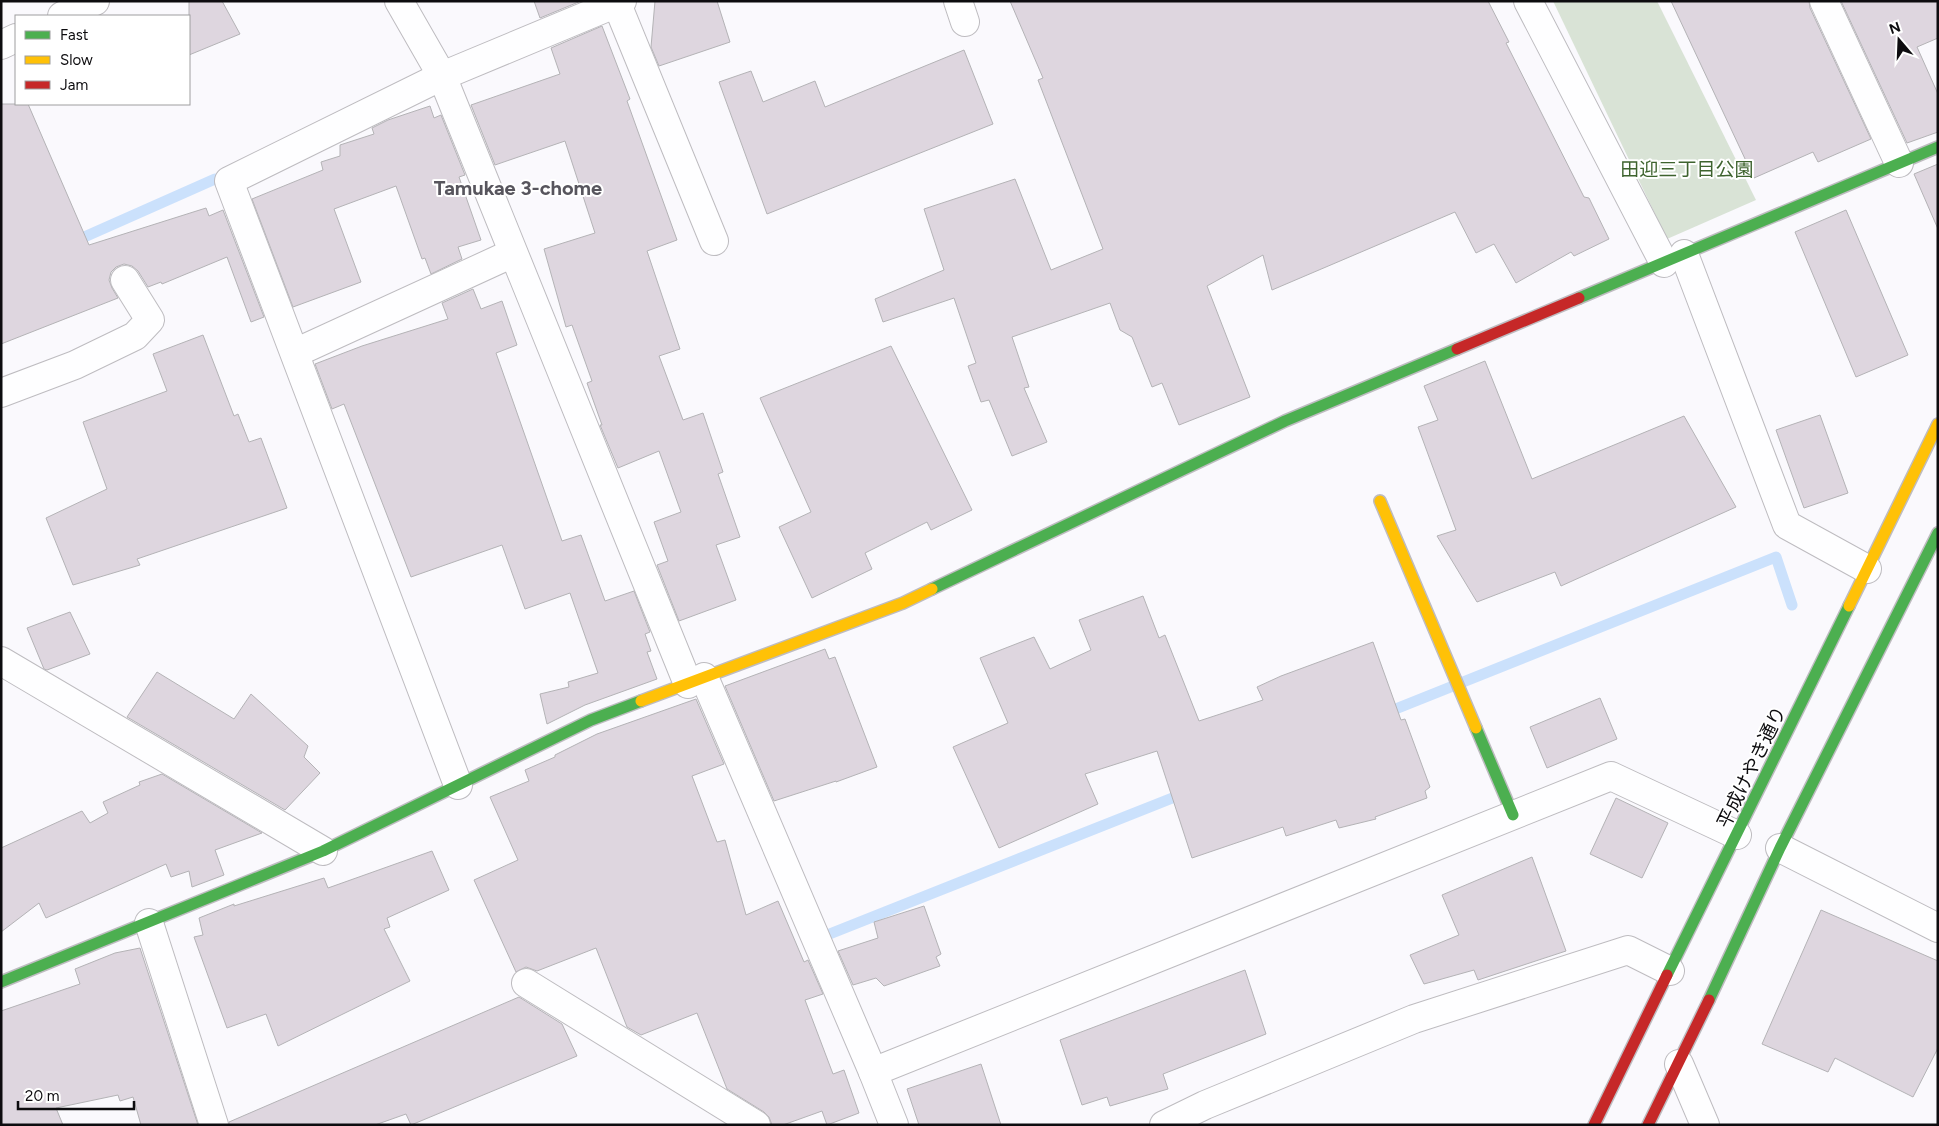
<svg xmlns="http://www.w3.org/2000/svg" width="1939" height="1126" font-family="Figtree,'Noto Sans JP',sans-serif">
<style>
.green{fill:#d9e3d6}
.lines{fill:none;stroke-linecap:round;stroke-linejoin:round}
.stream{stroke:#cbe1fc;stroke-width:11}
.building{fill:#ded6df;stroke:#b4b3b6}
.street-casing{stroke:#bebcc0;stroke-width:30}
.fast-casing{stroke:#bebcc0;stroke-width:14}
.slow-casing{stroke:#bebcc0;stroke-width:14}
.jam-casing{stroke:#bebcc0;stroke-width:14}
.street{stroke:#fefeff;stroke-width:28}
.fast{stroke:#4caf50;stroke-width:11}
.slow{stroke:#ffc107;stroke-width:11}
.jam{stroke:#c62828;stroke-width:11}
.labels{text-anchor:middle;stroke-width:4;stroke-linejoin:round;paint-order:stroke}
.park-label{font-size:19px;fill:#3e632e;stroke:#fff}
.street-label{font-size:19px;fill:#0d0c0f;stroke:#fff}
.neighbourhood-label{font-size:20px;font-weight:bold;fill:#57555d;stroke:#fff}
</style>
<rect width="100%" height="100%" fill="#faf9fd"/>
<path class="green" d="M 1553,1 L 1657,1 L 1756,200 L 1667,239 Z"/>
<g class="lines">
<g class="stream">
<path d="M 73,242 L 215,179"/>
<path d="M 1383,714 L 1776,557 L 1792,605"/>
<path d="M 822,937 L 1185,793"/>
</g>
</g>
<g class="building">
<path d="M 189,1 L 222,1 L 240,34 L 189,55 Z"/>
<path d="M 534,1 L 581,1 L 540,18 Z"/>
<path d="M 655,1 L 717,1 L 730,42 L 659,66 L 651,47 Z"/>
<path d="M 1010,1 L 1488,1 L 1509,42 L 1506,43 L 1584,197 L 1589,198 L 1609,239 L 1574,256 L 1571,252 L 1516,283 L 1494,244 L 1476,253 L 1455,212 L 1272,290 L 1263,255 L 1207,286 L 1250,397 L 1179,425 L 1162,383 L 1152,387 L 1132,337 L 1120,330 L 1110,303 L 1012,337 L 1029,387 L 1024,388 L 1047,442 L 1012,456 L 989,400 L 981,402 L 968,366 L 976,363 L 954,298 L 883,322 L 875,299 L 944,270 L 924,209 L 1015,179 L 1051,270 L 1103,249 L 1038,80 L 1043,78 Z"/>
<path d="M 1671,1 L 1809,1 L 1810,8 L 1871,139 L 1818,162 L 1813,152 L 1754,178 Z"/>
<path d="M 1841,1 L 1938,1 L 1938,38 L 1917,47 L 1938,94 L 1938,132 L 1907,143 Z"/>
<path d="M 602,26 L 630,99 L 627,101 L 677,240 L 647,251 L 680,349 L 659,356 L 683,420 L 703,413 L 723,472 L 718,474 L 740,537 L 716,545 L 736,600 L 679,621 L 657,565 L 668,561 L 654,522 L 681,512 L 659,451 L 618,468 L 600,425 L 602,425 L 587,383 L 592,381 L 572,325 L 566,327 L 544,249 L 595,233 L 565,141 L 495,165 L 471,105 L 560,74 L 551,48 Z"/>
<path d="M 964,50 L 993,124 L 767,214 L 719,82 L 751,71 L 763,102 L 815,81 L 825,107 Z"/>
<path d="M 1,104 L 28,104 L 89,245 L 206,208 L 209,216 L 223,210 L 264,317 L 251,322 L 227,257 L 162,284 L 161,282 L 148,287 L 138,271 L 132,266 L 124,264 L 116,267 L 111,272 L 109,280 L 112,288 L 118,298 L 1,344 Z"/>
<path d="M 430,106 L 434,118 L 441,115 L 465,175 L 459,177 L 481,240 L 458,247 L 462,259 L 431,274 L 425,258 L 422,259 L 396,186 L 334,209 L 361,282 L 293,307 L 252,199 L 323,170 L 321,162 L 340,156 L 340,145 L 374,134 L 372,128 L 388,120 Z"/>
<path d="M 1938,164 L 1938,229 L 1914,174 Z"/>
<path d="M 1846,210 L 1908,355 L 1856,377 L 1795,232 Z"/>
<path d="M 473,289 L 481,309 L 502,301 L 517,345 L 496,353 L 562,541 L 581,535 L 605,601 L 634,591 L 650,632 L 645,634 L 651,651 L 647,652 L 657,679 L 585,705 L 547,724 L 540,694 L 569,687 L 568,682 L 598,673 L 570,593 L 525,609 L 502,545 L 411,577 L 344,404 L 332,409 L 315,364 L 362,346 L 448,319 L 442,303 Z"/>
<path d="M 203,335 L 234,416 L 238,414 L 249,442 L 261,438 L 287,508 L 137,559 L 140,565 L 73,585 L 46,518 L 107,489 L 83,422 L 167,391 L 153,354 Z"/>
<path d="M 891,346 L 972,510 L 931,530 L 927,522 L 865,553 L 872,569 L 812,598 L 779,527 L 811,512 L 760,398 Z"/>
<path d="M 1485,361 L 1532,479 L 1684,416 L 1736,507 L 1561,586 L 1555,572 L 1477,602 L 1437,536 L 1456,530 L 1418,427 L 1438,420 L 1424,386 Z"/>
<path d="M 1820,415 L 1848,493 L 1804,508 L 1776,430 Z"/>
<path d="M 1143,596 L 1159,638 L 1165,635 L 1199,721 L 1263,700 L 1257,687 L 1281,676 L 1373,642 L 1401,720 L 1405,719 L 1430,787 L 1425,791 L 1427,798 L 1375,817 L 1376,819 L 1339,828 L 1336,820 L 1286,836 L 1283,827 L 1192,858 L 1157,751 L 1085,774 L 1098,804 L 999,848 L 953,747 L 1008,723 L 980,658 L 1034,637 L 1050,669 L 1091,650 L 1079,620 Z"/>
<path d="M 70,612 L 90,654 L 47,670 L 44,669 L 27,628 Z"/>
<path d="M 825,649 L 829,659 L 835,657 L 877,767 L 836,782 L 836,781 L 774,801 L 725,686 Z"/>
<path d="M 157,672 L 234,719 L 251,694 L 308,746 L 304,757 L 320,773 L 285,810 L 127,717 Z"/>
<path d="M 1600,698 L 1617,739 L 1547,768 L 1530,727 Z"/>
<path d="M 696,699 L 724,764 L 692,776 L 717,842 L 725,840 L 746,915 L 778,901 L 804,962 L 808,960 L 823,994 L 805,1000 L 833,1074 L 844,1070 L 859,1113 L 827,1125 L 822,1111 L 783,1125 L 772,1125 L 769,1117 L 764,1112 L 727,1089 L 697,1013 L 641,1035 L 627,1027 L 596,948 L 537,971 L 526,967 L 516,972 L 474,880 L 518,860 L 490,797 L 529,781 L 525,770 L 555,757 L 555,755 L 597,734 Z"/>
<path d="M 162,774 L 262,833 L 215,850 L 224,875 L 192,887 L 189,871 L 171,877 L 166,864 L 46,918 L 39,903 L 1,932 L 1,848 L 82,811 L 90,823 L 108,813 L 103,802 L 140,785 L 139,782 Z"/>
<path d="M 1616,798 L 1668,823 L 1642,878 L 1590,854 Z"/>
<path d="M 432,851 L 449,890 L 387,918 L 390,927 L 384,929 L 410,981 L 278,1046 L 266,1014 L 227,1028 L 194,937 L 203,935 L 199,918 L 234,904 L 234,906 L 324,878 L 328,888 Z"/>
<path d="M 1532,857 L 1566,951 L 1478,980 L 1474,970 L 1424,984 L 1410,955 L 1459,935 L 1442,895 Z"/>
<path d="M 924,906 L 941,954 L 936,957 L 940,966 L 884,986 L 876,978 L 853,985 L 838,951 L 878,938 L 874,922 Z"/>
<path d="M 1821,910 L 1938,961 L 1938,1048 L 1913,1097 L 1835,1058 L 1828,1072 L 1762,1044 Z"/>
<path d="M 140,948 L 198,1125 L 141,1125 L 133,1097 L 120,1101 L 118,1095 L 56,1108 L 63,1125 L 1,1125 L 1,1011 L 80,984 L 75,969 L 115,953 Z"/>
<path d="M 1245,970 L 1266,1034 L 1163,1074 L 1168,1089 L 1110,1106 L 1107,1097 L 1082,1105 L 1060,1040 Z"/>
<path d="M 519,997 L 562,1024 L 577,1056 L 411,1125 L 406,1114 L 375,1125 L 229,1125 L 229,1122 Z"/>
<path d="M 981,1064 L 1001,1125 L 919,1125 L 907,1089 Z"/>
</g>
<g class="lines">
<defs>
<g id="street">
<path d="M 399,1 L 442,76 L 688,684"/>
<path d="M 958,1 L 965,22"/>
<path d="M 1528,1 L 1664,263"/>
<path d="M 1824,1 L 1899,163"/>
<path d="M 617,4 L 714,241"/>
<path d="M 62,16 L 95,1"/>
<path d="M 1,45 L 16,38"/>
<path d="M 1684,254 L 1787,525 L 1867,569"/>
<path d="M 295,353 L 513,253"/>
<path d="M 1,393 L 75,365 L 135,336 L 150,320 L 125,280"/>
<path d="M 1,661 L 323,851"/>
<path d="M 704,677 L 873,1072 L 894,1125"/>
<path d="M 458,785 L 229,181 L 442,76 L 622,1"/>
<path d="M 1780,848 L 1938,928"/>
<path d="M 149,923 L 214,1125"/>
<path d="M 526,983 L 756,1125"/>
<path d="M 1679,1064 L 1705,1125"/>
<path d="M 873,1072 L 1611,776 L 1737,835"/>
<path d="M 1164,1125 L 1205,1105 L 1414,1019 L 1628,950 L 1670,971"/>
</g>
<g id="fast">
<path d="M 1579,298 L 1938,147"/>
<path d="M 932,589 L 1285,421 L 1457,349"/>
<path d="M 1476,728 L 1513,815"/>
<path d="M 1667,975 L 1849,606"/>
<path d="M 1,982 L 323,851 L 591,720 L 641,701"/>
<path d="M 1709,1000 L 1780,848 L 1938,533"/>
</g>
<g id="slow">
<path d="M 1380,501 L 1476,728"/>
<path d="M 1849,606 L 1938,424"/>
<path d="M 641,701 L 903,603 L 932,589"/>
</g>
<g id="jam">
<path d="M 1457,349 L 1579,298"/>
<path d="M 1594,1125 L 1667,975"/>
<path d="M 1648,1125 L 1709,1000"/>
</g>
</defs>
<use href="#street" class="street-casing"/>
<use href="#fast" class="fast-casing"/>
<use href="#slow" class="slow-casing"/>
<use href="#jam" class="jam-casing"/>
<use href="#street" class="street"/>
<use href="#fast" class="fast"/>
<use href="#slow" class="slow"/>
<use href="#jam" class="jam"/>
</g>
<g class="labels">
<g class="park-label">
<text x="1687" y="176">田迎三丁目公園</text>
</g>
<g class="street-label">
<text transform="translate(1751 767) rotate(-64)" y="7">平成けやき通り</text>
</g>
<g class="neighbourhood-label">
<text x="518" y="195">Tamukae 3-chome</text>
</g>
</g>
<rect width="1939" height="1126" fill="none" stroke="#0d0c0f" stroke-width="5"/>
<rect x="15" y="15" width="175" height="90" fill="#ffffff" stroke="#9e9e9f"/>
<rect x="25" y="31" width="25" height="8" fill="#4caf50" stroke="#9e9e9f"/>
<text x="60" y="40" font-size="15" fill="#0d0c0f">Fast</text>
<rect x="25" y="56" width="25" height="8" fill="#ffc107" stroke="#9e9e9f"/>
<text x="60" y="65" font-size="15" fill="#0d0c0f">Slow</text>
<rect x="25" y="81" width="25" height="8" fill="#c62828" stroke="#9e9e9f"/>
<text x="60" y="90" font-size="15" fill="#0d0c0f">Jam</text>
<g transform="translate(1899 40) rotate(341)" stroke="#ffffff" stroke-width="4" paint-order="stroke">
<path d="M0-4L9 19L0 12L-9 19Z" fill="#0d0c0f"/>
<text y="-8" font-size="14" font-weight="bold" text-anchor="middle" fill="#0d0c0f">N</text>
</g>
<path d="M18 1101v8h116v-8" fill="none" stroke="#0d0c0f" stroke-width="2.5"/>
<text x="25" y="1101" font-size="15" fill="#0d0c0f" stroke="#ffffff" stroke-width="4" paint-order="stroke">20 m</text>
</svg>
